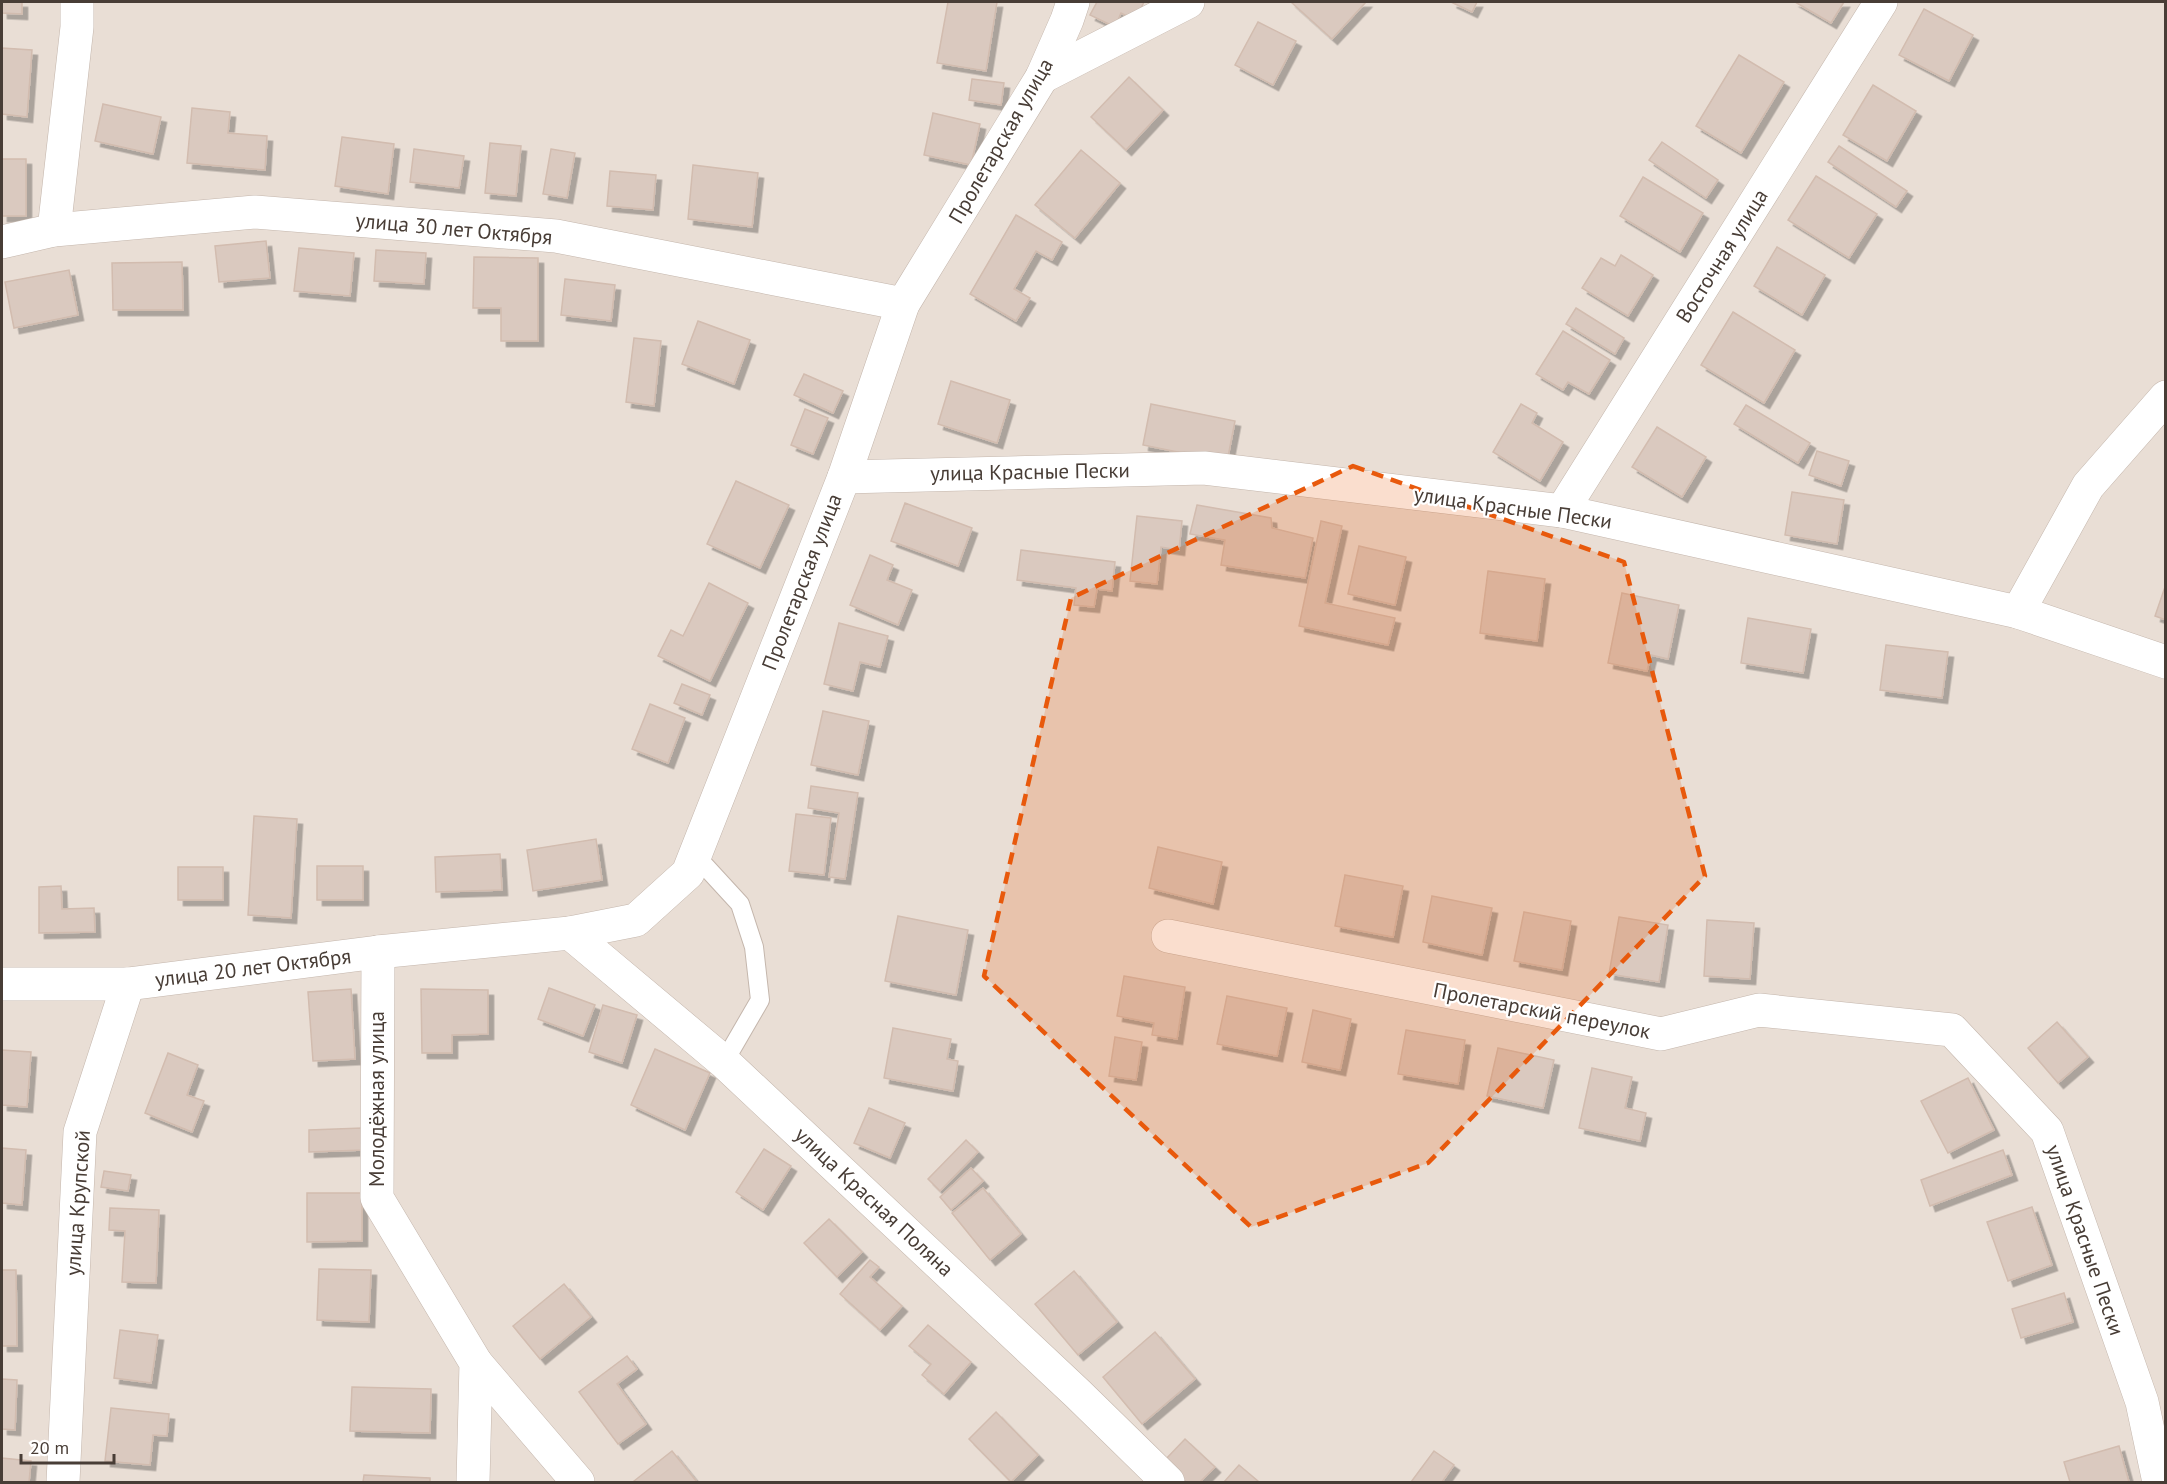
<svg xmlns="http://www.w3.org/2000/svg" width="2167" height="1484" font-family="'PT Sans',sans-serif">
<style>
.residential{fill:#e9ded5}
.building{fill:#dac9bf;stroke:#d2bcaf;stroke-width:1.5;filter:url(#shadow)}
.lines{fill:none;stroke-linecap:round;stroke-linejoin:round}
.service-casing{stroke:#c4b6ac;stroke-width:20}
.minor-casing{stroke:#c4b6ac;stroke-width:34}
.service{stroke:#fff;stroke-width:18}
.minor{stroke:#fff;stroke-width:33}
.marked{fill:#e8590c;fill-opacity:0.2;stroke:#e8590c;stroke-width:4.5;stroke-dasharray:12 8;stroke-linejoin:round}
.labels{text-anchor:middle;stroke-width:4.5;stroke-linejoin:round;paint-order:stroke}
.street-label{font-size:21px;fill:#483d36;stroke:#fff}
</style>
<defs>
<filter id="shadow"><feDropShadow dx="5.5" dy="5.5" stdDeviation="0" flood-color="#0004"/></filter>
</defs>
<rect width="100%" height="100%" fill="#f5ede7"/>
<rect class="residential" x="2" y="2" width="2163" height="1480"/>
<g class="building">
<path d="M 2,2 L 22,2 L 22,14 L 2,13 Z"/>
<path d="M 948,2 L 997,2 L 986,71 L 937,63 Z"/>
<path d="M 1097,2 L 1144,2 L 1135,20 L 1121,13 L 1115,27 L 1090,15 Z"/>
<path d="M 1291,2 L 1366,2 L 1332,39 Z"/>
<path d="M 1451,2 L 1477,2 L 1472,12 Z"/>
<path d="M 1795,2 L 1844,2 L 1831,23 Z"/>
<path d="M 1924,9 L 1973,35 L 1949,81 L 1899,55 Z"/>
<path d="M 1258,22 L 1296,41 L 1273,85 L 1235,65 Z"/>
<path d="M 2,48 L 32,50 L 27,117 L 2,114 Z"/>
<path d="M 1739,55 L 1784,82 L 1741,153 L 1696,126 Z"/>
<path d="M 1129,77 L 1163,110 L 1126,150 L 1091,117 Z"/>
<path d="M 972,79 L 1004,83 L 1001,105 L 969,100 Z"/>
<path d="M 1873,85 L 1916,111 L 1887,161 L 1843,135 Z"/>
<path d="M 103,104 L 161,117 L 153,154 L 95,141 Z"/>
<path d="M 192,108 L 230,112 L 228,133 L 267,136 L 265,170 L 187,163 Z"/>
<path d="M 933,113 L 980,124 L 971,165 L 924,155 Z"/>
<path d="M 342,137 L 394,144 L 388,194 L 335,186 Z"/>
<path d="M 1662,142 L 1718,180 L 1706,198 L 1649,160 Z"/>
<path d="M 490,143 L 521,146 L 516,196 L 485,193 Z"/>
<path d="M 1839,146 L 1907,191 L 1896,207 L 1828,162 Z"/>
<path d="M 414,149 L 464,156 L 459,188 L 410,182 Z"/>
<path d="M 551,149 L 575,153 L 567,198 L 543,194 Z"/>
<path d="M 1081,150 L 1120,183 L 1075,238 L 1035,205 Z"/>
<rect x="2" y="159" width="24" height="57"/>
<path d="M 693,165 L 758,173 L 752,227 L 688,219 Z"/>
<path d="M 610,171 L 656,175 L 653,210 L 607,206 Z"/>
<path d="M 1816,176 L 1877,214 L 1849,258 L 1788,220 Z"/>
<path d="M 1643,177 L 1703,213 L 1680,252 L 1620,216 Z"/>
<path d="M 1016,215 L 1062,242 L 1052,260 L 1036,251 L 1014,289 L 1030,298 L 1016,321 L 970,294 Z"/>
<path d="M 266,241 L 270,278 L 219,282 L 215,246 Z"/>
<path d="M 1777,247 L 1825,275 L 1802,315 L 1754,286 Z"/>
<path d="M 299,248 L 354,253 L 350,296 L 294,291 Z"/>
<path d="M 376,250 L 426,253 L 424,284 L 374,281 Z"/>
<path d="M 1621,255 L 1653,275 L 1628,316 L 1582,288 L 1601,258 L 1615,266 Z"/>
<path d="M 474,257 L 538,258 L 538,341 L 501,341 L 501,308 L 473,308 Z"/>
<path d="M 182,262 L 183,310 L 113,310 L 112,263 Z"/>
<path d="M 69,270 L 78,315 L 14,328 L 5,282 Z"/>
<path d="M 565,279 L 615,285 L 611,321 L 561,315 Z"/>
<path d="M 1576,308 L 1624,338 L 1615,354 L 1566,324 Z"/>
<path d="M 1733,312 L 1795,350 L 1764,403 L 1701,365 Z"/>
<path d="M 698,321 L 750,340 L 734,384 L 682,364 Z"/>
<path d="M 1563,331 L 1610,360 L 1589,394 L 1568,382 L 1563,390 L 1536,374 Z"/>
<path d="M 634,338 L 661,341 L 654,406 L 626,402 Z"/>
<path d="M 804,374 L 843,391 L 833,413 L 794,395 Z"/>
<path d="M 951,381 L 1010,400 L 997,443 L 938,424 Z"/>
<path d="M 1151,404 L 1235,421 L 1227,462 L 1143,445 Z"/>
<path d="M 1521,404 L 1537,413 L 1532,423 L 1563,442 L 1540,481 L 1493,452 Z"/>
<path d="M 1746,405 L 1810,443 L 1798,463 L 1734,424 Z"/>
<path d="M 805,409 L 828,418 L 813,454 L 791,445 Z"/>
<path d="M 1657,427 L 1706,457 L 1682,497 L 1632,467 Z"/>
<path d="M 1817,451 L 1849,461 L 1841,486 L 1809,475 Z"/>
<path d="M 736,481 L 789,505 L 760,568 L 707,544 Z"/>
<path d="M 1792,492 L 1844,500 L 1837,544 L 1785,535 Z"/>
<path d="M 905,503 L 972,528 L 958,566 L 891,541 Z"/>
<path d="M 1197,505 L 1271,518 L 1272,528 L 1313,538 L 1305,578 L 1221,565 L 1225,540 L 1190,534 Z"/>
<path d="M 1137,516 L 1182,521 L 1179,550 L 1161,547 L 1157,584 L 1130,581 Z"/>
<path d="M 1321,521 L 1342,526 L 1325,603 L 1395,618 L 1388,645 L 1299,626 Z"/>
<path d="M 1359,546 L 1406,557 L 1395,605 L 1348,594 Z"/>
<path d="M 1021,550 L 1115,562 L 1112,591 L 1097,589 L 1094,607 L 1074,605 L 1076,588 L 1017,580 Z"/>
<path d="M 870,555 L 893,565 L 887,580 L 912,590 L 898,625 L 850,605 Z"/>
<path d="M 1488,571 L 1545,579 L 1537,641 L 1480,633 Z"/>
<path d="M 709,583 L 748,603 L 710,681 L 658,656 L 671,630 L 683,636 Z"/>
<path d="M 2166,584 L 2166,620 L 2155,616 Z"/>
<path d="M 1622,593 L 1679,605 L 1668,659 L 1651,655 L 1647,671 L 1608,663 Z"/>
<path d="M 1748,618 L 1811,629 L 1803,673 L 1741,663 Z"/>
<path d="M 839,623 L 888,636 L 880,667 L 860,662 L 853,691 L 824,684 Z"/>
<path d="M 1886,645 L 1948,652 L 1942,698 L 1880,690 Z"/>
<path d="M 682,684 L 710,695 L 702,715 L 674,703 Z"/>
<path d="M 650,704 L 685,718 L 668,763 L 632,749 Z"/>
<path d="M 823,711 L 869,721 L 858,775 L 811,765 Z"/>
<path d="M 811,786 L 858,793 L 845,879 L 829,877 L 839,813 L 808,808 Z"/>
<path d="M 796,814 L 831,818 L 824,875 L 789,871 Z"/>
<path d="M 254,816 L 297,819 L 291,918 L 248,915 Z"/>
<path d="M 596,839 L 602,880 L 533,891 L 527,850 Z"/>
<path d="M 1158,847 L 1222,862 L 1213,904 L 1149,888 Z"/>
<path d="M 500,854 L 502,890 L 436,892 L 435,857 Z"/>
<rect x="317" y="866" width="46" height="34"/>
<rect x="178" y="867" width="45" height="33"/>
<path d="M 1345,875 L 1403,886 L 1393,937 L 1335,926 Z"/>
<path d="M 61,886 L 62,909 L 94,908 L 95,932 L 39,933 L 39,887 Z"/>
<path d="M 1432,896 L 1492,908 L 1482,955 L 1423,942 Z"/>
<path d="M 1524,912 L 1571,921 L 1562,970 L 1514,961 Z"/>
<path d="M 898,916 L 968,930 L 956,995 L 885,981 Z"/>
<path d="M 1619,917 L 1668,925 L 1659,982 L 1609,974 Z"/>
<path d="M 1707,920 L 1754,923 L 1750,979 L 1704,976 Z"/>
<path d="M 1124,976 L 1185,987 L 1177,1039 L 1152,1035 L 1154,1023 L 1117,1016 Z"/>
<path d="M 549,988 L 595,1005 L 583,1036 L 538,1019 Z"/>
<path d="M 351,989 L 355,1059 L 313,1061 L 308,992 Z"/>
<path d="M 421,989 L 488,990 L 488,1034 L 452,1035 L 452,1053 L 422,1053 Z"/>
<path d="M 1227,996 L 1287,1008 L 1277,1056 L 1217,1044 Z"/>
<path d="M 603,1005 L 637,1015 L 622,1063 L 589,1052 Z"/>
<path d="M 1313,1010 L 1351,1019 L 1340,1070 L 1302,1062 Z"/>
<path d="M 2057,1022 L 2088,1057 L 2058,1083 L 2028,1048 Z"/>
<path d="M 893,1028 L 951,1039 L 947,1059 L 958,1061 L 953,1091 L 884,1078 Z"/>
<path d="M 1406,1030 L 1465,1040 L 1458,1084 L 1398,1074 Z"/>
<path d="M 1115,1037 L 1142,1042 L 1136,1080 L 1109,1076 Z"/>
<path d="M 1498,1048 L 1554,1060 L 1543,1108 L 1487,1096 Z"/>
<path d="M 655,1049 L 710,1073 L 685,1130 L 631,1105 Z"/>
<path d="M 2,1050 L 31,1052 L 27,1107 L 2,1105 Z"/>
<path d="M 168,1053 L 198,1065 L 187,1095 L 204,1101 L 192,1132 L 145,1113 Z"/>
<path d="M 1592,1068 L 1632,1077 L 1625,1108 L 1646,1113 L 1640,1141 L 1579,1128 Z"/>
<path d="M 1968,1078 L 1994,1130 L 1948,1153 L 1921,1101 Z"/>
<path d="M 869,1108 L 905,1123 L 890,1158 L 854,1143 Z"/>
<path d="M 362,1128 L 363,1150 L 309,1152 L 309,1130 Z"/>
<path d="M 966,1140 L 978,1152 L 940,1191 L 928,1179 Z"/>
<path d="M 2,1148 L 26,1150 L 22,1205 L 2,1203 Z"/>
<path d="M 764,1149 L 791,1166 L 763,1210 L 736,1192 Z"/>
<path d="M 2003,1150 L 2012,1175 L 1930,1206 L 1921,1180 Z"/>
<path d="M 971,1168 L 983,1181 L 951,1210 L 940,1197 Z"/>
<path d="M 104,1171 L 131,1175 L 128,1191 L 101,1187 Z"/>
<path d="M 983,1188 L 1021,1234 L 990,1260 L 952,1213 Z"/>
<path d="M 307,1193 L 362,1193 L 362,1241 L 307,1242 Z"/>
<path d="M 2032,1207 L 2052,1265 L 2008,1281 L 1987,1222 Z"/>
<path d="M 110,1208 L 159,1210 L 156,1283 L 122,1282 L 125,1231 L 109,1230 Z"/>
<path d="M 829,1219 L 862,1252 L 837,1277 L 804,1243 Z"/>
<path d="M 870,1260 L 879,1267 L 870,1277 L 902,1306 L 880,1330 L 840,1294 Z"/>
<path d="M 319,1269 L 371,1270 L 369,1322 L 317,1320 Z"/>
<path d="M 2,1270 L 16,1270 L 17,1346 L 2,1346 Z"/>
<path d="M 1074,1271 L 1117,1322 L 1078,1355 L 1035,1304 Z"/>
<path d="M 564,1284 L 591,1317 L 540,1359 L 513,1326 Z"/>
<path d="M 2064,1293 L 2073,1322 L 2021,1338 L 2012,1309 Z"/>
<path d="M 928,1325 L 971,1362 L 944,1394 L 922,1375 L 931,1364 L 909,1346 Z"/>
<path d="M 120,1330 L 158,1335 L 151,1383 L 114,1378 Z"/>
<path d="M 1155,1332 L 1195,1379 L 1142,1424 L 1103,1377 Z"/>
<path d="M 627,1356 L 637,1369 L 617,1384 L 646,1424 L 618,1444 L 579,1392 Z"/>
<path d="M 2,1379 L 17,1380 L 15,1430 L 2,1429 Z"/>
<path d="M 352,1387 L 431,1389 L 430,1433 L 350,1431 Z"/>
<path d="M 111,1408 L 169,1414 L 167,1436 L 153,1435 L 150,1465 L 105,1461 Z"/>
<path d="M 996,1412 L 1038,1455 L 1011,1482 L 969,1439 Z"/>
<path d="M 1185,1439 L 1215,1467 L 1200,1482 L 1186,1482 L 1164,1461 Z"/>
<path d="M 2119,1446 L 2129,1482 L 2070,1482 L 2064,1462 Z"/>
<path d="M 672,1451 L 697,1482 L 636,1482 L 634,1481 Z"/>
<path d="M 1434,1451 L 1454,1465 L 1442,1482 L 1411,1482 Z"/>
<path d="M 2,1458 L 31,1461 L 29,1482 L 2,1482 Z"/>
<path d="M 1239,1465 L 1259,1482 L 1224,1482 Z"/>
<path d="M 364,1475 L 430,1478 L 430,1482 L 363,1482 Z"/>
</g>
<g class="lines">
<defs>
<path id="service" d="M 695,855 L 740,904 L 754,947 L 760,1000 L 724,1062"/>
<g id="minor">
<path d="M 1042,77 L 1188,2"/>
<path d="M 54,230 L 77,27 L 77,2"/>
<path d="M 2,242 L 54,230 L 255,212 L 556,236 L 903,304"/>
<path d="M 844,477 L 1204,468 L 1562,511 L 2018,612 L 2166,662"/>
<path d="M 1562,511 L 1881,2"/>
<path d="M 2018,612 L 2088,486 L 2166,397"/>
<path d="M 570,933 L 724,1062 L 1078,1394 L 1168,1482"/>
<path d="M 1168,936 L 1661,1034 L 1759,1010 L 1952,1030 L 2047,1131 L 2142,1402 L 2159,1482"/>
<path d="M 378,952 L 377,1198 L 476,1363 L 473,1482"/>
<path d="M 2,984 L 128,984 L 378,952 L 570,933 L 636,920 L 688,873 L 844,477 L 903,304 L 1042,77 L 1067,20 L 1073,2"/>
<path d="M 476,1363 L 578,1482"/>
<path d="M 63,1482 L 80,1132 L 128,984"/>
</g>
</defs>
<use href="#service" class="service-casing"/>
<use href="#minor" class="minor-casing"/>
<use href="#service" class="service"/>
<use href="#minor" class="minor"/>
</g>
<path class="marked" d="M 1353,466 L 1624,562 L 1705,876 L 1428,1163 L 1251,1227 L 984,976 L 1071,598 Z"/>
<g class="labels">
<g class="street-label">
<text transform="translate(1001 141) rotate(-60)" y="7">Пролетарская улица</text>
<text transform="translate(454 229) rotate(5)" y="7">улица 30 лет Октября</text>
<text transform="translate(1722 256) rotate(-58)" y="7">Восточная улица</text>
<text transform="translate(1030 472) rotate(-1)" y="7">улица Красные Пески</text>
<text transform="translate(1513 508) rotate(8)" y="7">улица Красные Пески</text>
<text transform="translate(802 582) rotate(-69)" y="7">Пролетарская улица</text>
<text transform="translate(253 968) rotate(-7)" y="7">улица 20 лет Октября</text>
<text transform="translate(1542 1011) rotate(11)" y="7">Пролетарский переулок</text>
<text transform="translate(377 1099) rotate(-90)" y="7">Молодёжная улица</text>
<text transform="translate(874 1202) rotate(43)" y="7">улица Красная Поляна</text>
<text transform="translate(78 1203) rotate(-86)" y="7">улица Крупской</text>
<text transform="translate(2085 1240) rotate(71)" y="7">улица Красные Пески</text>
</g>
</g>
<rect width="2167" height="1484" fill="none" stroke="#483d36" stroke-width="6"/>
<path d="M21 1454v9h93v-9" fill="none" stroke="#483d36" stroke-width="3"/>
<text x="30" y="1454" font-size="18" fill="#483d36" stroke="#ffffff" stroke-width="4.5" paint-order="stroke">20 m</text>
</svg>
